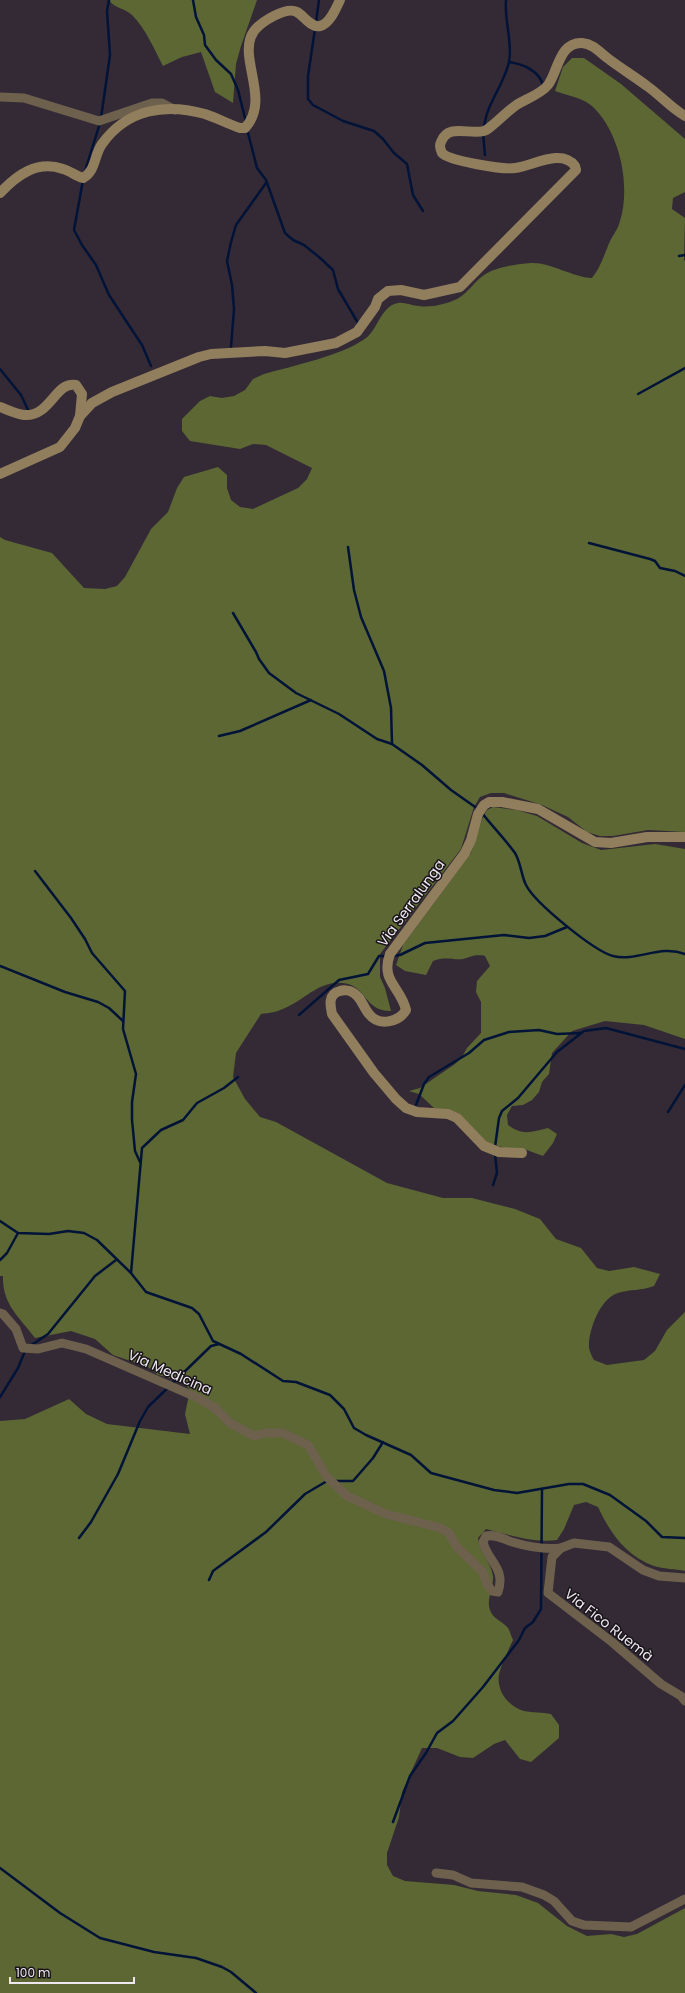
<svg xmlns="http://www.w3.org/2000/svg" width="685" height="1993" font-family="Poppins,sans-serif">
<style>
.forest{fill:#5c6733}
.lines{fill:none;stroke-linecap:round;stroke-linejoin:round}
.stream{stroke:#021338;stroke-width:2.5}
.street{stroke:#6d614d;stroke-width:9}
.secondary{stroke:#917e5d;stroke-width:10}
.labels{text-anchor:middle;stroke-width:3;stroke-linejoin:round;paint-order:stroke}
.street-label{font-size:14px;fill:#eee7ef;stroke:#181419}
</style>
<rect width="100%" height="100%" fill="#332a36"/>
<g class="forest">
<path d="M 109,0 L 257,0 L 241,46 L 236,64 L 233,103 L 215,92 L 201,52 L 182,57 L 163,66 C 154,49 146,29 132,15 C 125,8 115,9 109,0 Z"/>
<path d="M 572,58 L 584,58 L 621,84 L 685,139 L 685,192 L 673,198 L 672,209 L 685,218 L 684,260 L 685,261 L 685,832 L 648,830 L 613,836 L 600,836 L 587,832 L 568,817 L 542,805 L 504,793 L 491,793 L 480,797 L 474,807 L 461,849 L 380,954 L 380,977 L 385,988 L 391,1011 C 363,1011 368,986 343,983 C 320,980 304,1000 285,1008 C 277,1012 270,1013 261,1014 L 236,1053 L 233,1077 L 245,1099 L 260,1117 L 276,1122 L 387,1183 L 443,1198 L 472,1198 L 515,1209 L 540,1219 L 556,1239 L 581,1248 L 597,1268 L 609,1271 L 634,1267 L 660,1274 L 654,1286 C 641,1291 630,1289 618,1293 C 600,1298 588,1331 589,1348 C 590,1352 592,1357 594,1360 L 607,1365 L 644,1360 L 655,1351 L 667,1330 L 685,1312 L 685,1571 C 675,1569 664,1569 654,1566 C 626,1556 610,1533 598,1507 L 586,1502 L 574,1505 L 564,1529 L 557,1540 C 532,1543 510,1535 486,1529 L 478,1538 C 479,1552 491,1562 493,1576 C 494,1587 486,1599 490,1610 C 493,1619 502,1621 508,1628 C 510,1631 511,1636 513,1640 C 508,1651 502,1663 499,1674 C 496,1691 509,1707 524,1711 C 533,1713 542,1712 551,1714 L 559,1725 L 559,1738 L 531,1762 L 520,1759 L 505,1740 L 494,1744 L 473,1758 L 460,1757 L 437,1748 L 422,1748 L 402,1792 L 399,1817 L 387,1853 L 387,1865 L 393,1876 L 405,1881 L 454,1885 L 478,1891 L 516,1895 L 538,1903 L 567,1926 L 587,1936 L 611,1934 L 624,1937 L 637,1934 L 685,1908 L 685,1993 L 0,1993 L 0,1421 L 25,1419 L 69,1399 L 86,1414 L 107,1424 L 190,1434 L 185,1414 L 190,1390 L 182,1381 L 158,1375 L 148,1367 L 113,1355 L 95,1339 L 71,1331 L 35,1338 C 19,1317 2,1304 3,1276 L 0,1276 L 0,537 L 5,540 L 52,553 L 84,588 L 105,589 L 117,586 L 125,577 L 151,529 L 168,512 L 177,488 L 184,477 L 218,467 L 227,475 L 227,488 L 231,500 L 240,507 L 253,509 L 298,488 L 307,479 L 312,468 L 266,445 L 253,444 L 240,449 L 190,441 L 182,431 L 182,419 L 200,401 L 210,396 L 222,398 L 234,396 L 245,390 L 253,379 L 264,374 C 292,366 344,355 366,338 C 378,329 381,306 398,303 C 404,302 413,306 419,306 C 431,308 446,304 457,299 C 468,293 474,282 484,275 C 495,267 518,264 531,263 C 550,262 572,277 592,278 C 600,268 603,258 608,246 C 611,237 618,230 620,221 C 631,186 620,132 592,106 C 583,98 566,95 555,91 L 563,67 Z"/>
<path d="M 493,807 L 517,810 L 537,816 L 582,843 L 601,850 L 655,844 L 685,849 L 685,1039 L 644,1025 L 605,1021 L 572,1031 L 552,1053 L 549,1074 L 542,1082 L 539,1092 L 532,1100 L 523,1105 L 512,1106 L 507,1115 L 508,1125 C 522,1136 532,1132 548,1128 L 557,1134 L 553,1143 L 543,1156 L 524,1149 L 509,1149 L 488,1143 L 458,1113 L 434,1108 L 419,1094 L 409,1091 L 420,1088 L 455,1064 L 462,1057 L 467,1048 L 481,1033 L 481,1002 L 476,992 L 477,981 L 490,966 L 485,956 C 474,954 472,957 463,959 C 451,960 446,956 433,961 L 426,975 L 405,971 L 396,965 L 403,945 L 471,853 L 482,819 L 487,810 Z"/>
</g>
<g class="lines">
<g class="stream">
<path d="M 193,0 L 196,17 L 204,35 L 205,45 L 216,60 L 231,74 L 238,90 L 246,122"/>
<path d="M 316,22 L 319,0"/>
<path d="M 315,29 L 308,76 L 308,99 L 313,105 L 343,121 L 374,131 L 383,139 L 394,153 L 407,164 L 413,195 L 423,211"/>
<path d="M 509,62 C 523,64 540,71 543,86"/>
<path d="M 101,118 L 110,55 L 107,11 L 109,0"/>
<path d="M 484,128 C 486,104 504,85 509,62 C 513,43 504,20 506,0"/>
<path d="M 247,129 L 257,168 L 266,180 L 285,233 L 293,240 L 304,245 L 319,257 L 333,270 L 338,289 L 358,323"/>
<path d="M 483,133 L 485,155"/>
<path d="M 85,171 L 100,123"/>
<path d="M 83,180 L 74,230 L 82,245 L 96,265 L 109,295 L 142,345 L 151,366"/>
<path d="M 679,256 L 685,255"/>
<path d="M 231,347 L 234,309 L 232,285 L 227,261 L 231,242 L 236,225 L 266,183"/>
<path d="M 0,369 L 21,395 L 29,412"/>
<path d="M 638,394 L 685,368"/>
<path d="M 589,543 L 650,559 L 655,561 L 660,568 L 675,571 L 685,576"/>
<path d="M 348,547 L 354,590 L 361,617 L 384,671 L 391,708 L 392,744"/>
<path d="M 233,613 L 256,652 L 259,659 L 269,673 L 296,693 L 339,714 L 377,739 L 392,744 L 422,765 L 451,790 L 478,809"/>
<path d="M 219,736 L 240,731 L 311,700"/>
<path d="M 482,813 C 492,826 505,839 515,853 C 521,863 521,875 526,885 C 535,903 594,951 613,956 C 637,962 660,944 685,954"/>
<path d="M 35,871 L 71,918 L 85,939 L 92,953 L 125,991 L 123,1029 L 136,1074 L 132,1102 L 132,1120 L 135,1151 L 140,1162"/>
<path d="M 392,956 L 400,955 L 425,943 L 504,935 L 529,938 L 545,936 L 567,927"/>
<path d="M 0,966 L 65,992 L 98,1002 L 109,1008 L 123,1021"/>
<path d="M 299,1015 L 339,980 L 368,974 L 379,956 L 387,956"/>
<path d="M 416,1105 L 424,1084 L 429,1077 L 469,1053 L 484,1040 L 509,1032 L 539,1030 L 557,1034 L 581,1033"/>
<path d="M 668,1112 L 685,1085"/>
<path d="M 495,1147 L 499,1118 L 502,1111 L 518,1098 L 557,1052 L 584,1031 L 606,1028 L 685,1049"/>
<path d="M 493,1185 L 497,1173 L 495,1154"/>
<path d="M 0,1221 L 18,1233 L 49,1234 L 68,1231 L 84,1233 L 97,1240 L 131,1273 L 146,1292 L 192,1308 L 199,1314 L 213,1341 L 241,1354 L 283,1381 L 296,1382 L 330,1395 L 344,1409 L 354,1428 L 366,1435 L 411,1455 L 431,1473 L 494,1490 L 517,1493 L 569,1484 L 583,1484 L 610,1495 L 646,1521 L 662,1537 L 685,1538"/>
<path d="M 0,1260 L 7,1253 L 18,1233"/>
<path d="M 131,1273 L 142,1148 L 161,1130 L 183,1120 L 197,1103 L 224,1088 L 238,1077"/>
<path d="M 30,1346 L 48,1334 L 95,1276 L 116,1260"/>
<path d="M 0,1397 L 18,1368 L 25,1351"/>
<path d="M 336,1481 L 353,1481 L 373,1458 L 383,1442"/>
<path d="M 79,1538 L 91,1522 L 118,1474 L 140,1421 L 148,1407 L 211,1346 L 219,1344"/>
<path d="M 209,1580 L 213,1571 L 266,1532 L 305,1494 L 327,1481"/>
<path d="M 393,1822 L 410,1776 L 426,1753 L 437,1733 L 453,1721 L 483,1687 L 519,1640 L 525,1628 L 533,1622 L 541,1609 L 542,1489"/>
<path d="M 0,1868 L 60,1913 L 100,1938 L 154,1952 L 196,1958 L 222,1967 L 231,1972 L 256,1993"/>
</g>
<g class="street">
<path d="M 0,97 L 24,98 L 99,121 L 152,103 L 162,103 L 175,110"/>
<path d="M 0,1313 L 3,1314 L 16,1329 L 23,1348 L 38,1349 L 62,1343 L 86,1349 L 198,1398 L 215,1408 L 230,1423 L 254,1436 L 266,1433 L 283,1433 L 308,1445 L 327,1477 L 347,1496 L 386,1514 L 441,1528 L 449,1533 L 456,1546 L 483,1572 L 487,1584 L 492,1591 L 498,1592 C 506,1568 488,1562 483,1542 L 486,1536 C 496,1534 503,1539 512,1542 C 529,1547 545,1550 561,1548"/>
<path d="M 685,1578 L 659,1576 L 643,1570 L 609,1547 L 574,1543 L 561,1548 L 552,1557 L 548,1593 L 612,1642 L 661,1684 L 681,1696 L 685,1701"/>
<path d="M 436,1873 L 453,1875 L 471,1883 L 522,1887 L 544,1895 L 554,1901 L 572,1921 L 584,1925 L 631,1927 L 685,1899"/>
</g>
<g class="secondary">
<path d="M 0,193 C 17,175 37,160 63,169 C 70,171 76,176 83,178 C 96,171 94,155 102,144 C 127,109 165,103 205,114 C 217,118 228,124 240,128 L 245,128 C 272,99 236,56 254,31 C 261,22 286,6 297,12 C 304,16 311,28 320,26 C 330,24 336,8 340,0"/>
<path d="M 0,407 C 8,410 16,414 24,415 C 51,417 55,381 76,385 L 82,394 L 80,416"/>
<path d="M 0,474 L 60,447 L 75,428 L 80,416 L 92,403 L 112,392 L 199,357 L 211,354 L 265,351 L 285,353 L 336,343 L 357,332 L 375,307 L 378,299 L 388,291 L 401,290 L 424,295 L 460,287 L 573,173 L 576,170 L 575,166 C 561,148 533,166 515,168 C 504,170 449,161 442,153 C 440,149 439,146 441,142 C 448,123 469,135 484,131 C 488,130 491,126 494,124 C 501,118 507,112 515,106 C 525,99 540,95 548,85 C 558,72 559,42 582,43 C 594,44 600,53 610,60 C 622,69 635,77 647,86 C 660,95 671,108 685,116"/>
<path d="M 522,1153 L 499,1152 L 484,1146 L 457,1118 L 448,1114 L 417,1112 L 406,1108 L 396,1099 L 374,1073 L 332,1014 C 330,1005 328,994 340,991 C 343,990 349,990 352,992 C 361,996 363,1007 369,1014 C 379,1027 399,1022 406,1010 C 401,987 380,981 390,954 L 465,853 L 471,840 L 478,814 L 484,805 L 489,802 L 502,802 L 538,809 L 595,842 L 611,843 L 647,837 L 685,837"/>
</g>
</g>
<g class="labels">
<g class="street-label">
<text transform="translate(411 903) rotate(-54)" y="5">Via Serralunga</text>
<text transform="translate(170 1372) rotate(24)" y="5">Via Medicina</text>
<text transform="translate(609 1625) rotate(38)" y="5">Via Fico Ruemà</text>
</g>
</g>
<path d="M10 1977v6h124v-6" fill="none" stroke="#eee7ef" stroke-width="2"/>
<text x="16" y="1977" font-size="12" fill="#eee7ef" stroke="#181419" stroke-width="3" paint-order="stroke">100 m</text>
</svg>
